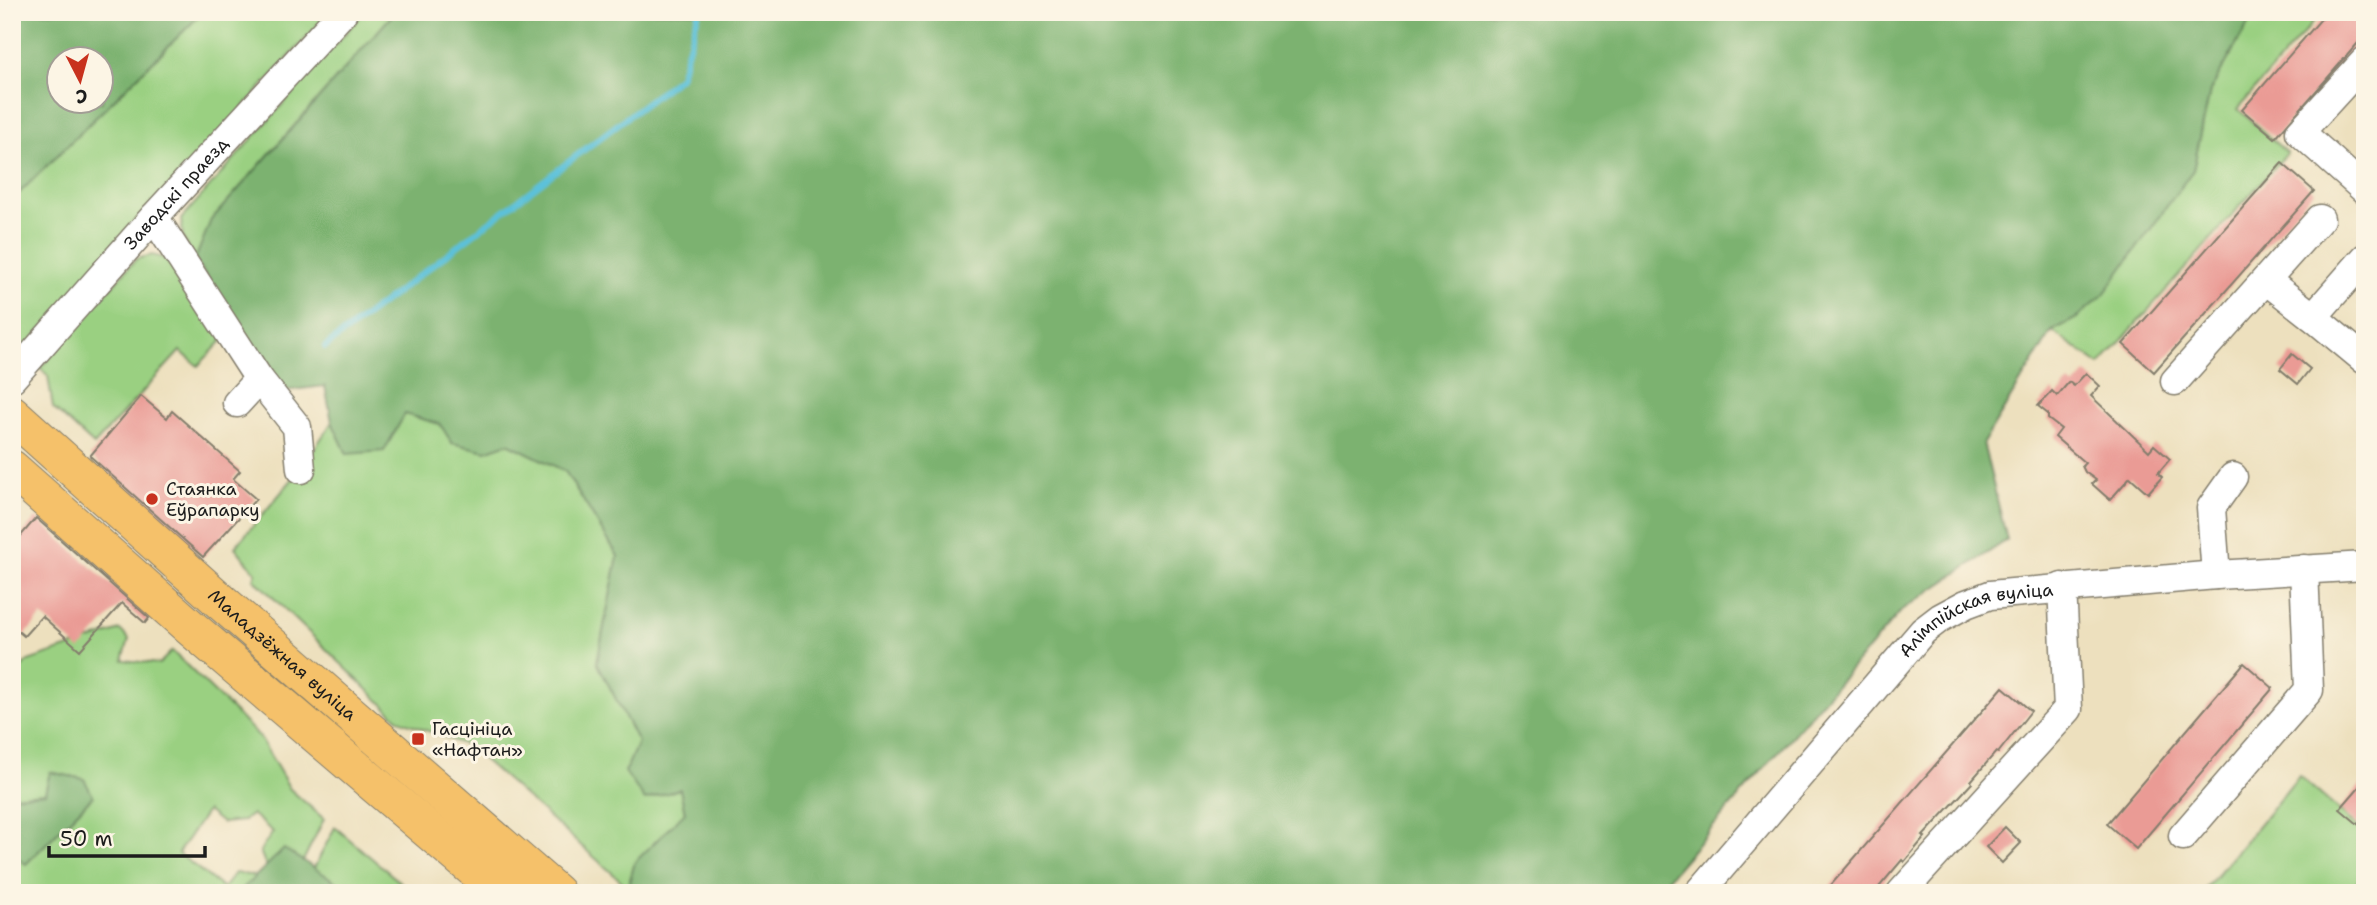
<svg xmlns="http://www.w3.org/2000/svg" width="2377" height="905" font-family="'Shantell Sans',sans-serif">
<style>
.green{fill:#9ad081;stroke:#5b764e;stroke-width:2;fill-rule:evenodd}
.forest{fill:#7bb26f;stroke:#4c6746;stroke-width:2;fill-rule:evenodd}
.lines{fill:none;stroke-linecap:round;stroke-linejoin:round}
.stream{stroke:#5cc1da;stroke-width:6}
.building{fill:#ea9b95}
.minor-casing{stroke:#847e6d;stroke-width:31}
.major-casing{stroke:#847e6d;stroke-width:39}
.minor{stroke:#fff;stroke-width:28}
.major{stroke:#f5c16b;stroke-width:37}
.poi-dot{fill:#c8321e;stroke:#fcf5e5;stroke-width:2.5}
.labels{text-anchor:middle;stroke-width:6;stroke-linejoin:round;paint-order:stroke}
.street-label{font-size:18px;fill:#1c1c1c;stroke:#fcf5e5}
.poi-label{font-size:18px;fill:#1c1c1c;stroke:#fcf5e5;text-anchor:start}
</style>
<rect width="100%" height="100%" fill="#fcf5e5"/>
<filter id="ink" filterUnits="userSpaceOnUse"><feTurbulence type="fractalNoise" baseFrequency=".0143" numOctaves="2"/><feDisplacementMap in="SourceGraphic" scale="14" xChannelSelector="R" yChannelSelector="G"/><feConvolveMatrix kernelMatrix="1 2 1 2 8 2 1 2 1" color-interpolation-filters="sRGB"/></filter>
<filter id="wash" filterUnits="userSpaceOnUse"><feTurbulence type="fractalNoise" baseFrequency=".00686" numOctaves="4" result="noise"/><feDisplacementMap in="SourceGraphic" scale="28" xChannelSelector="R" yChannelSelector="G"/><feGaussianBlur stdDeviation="1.57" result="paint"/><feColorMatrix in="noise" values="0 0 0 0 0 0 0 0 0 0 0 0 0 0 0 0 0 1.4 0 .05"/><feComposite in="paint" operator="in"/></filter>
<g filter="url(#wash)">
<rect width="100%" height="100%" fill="#ede0be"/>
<g class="green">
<path d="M 203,12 L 330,12 L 21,352 L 12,344 L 12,200 Z"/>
<path d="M 364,12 L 395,12 L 211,220 L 195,260 L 183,238 L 181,219 Z"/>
<path d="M 2255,12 L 2322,12 L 2238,109 L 2287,153 L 2100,365 L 2052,331 L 2077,318 L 2193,170 L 2210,91 Z"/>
<path d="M 152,255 L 168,259 L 224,339 L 198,366 L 180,351 L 94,445 L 53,408 L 48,376 L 40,368 L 136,259 Z"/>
<path d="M 404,414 L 440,424 L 486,451 L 508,443 L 565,471 L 618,556 L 597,662 L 638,742 L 680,789 L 685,813 L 635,862 L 628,887 L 468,746 L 399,720 L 254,579 L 256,573 L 235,547 L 301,469 L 332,422 L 347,454 Z"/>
<path d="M 120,630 L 129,639 L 123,660 L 159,664 L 172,651 L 259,736 L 290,789 L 324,819 L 287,893 L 12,893 L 12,855 L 26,864 L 93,796 L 50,772 L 45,793 L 12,796 L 12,677 L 28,661 ZM 207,811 L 222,823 L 243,821 L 252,814 L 273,832 L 260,851 L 266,866 L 256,876 L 235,873 L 223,888 L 178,853 Z"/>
<path d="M 2299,776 L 2365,833 L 2365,873 L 2348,893 L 2202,893 Z"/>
<path d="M 335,827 L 413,893 L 301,893 Z"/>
</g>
<g class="forest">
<path d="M 12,12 L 203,12 L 12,200 ZM 60,60 L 102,60 L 102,102 L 60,102 Z"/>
<path d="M 395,12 L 2255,12 L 2210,91 L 2193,170 L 2104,294 L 2077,318 L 2052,331 L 1983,443 L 2007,540 L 1903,609 L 1655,893 L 633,893 L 628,887 L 635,862 L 685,812 L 680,789 L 645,800 L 625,772 L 638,742 L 597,662 L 618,556 L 565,471 L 508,443 L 486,451 L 452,443 L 440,424 L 405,414 L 384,451 L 347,454 L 332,422 L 325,386 L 284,391 L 195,260 L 211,220 Z"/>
<path d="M 50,772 L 84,779 L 93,796 L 26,864 L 12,855 L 12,796 L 45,793 Z"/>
<path d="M 284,849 L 354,893 L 238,893 Z"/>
</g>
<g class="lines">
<path class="stream" d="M 325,347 L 680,77 L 699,12"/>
</g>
<g id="blocks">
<g class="building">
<path d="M 2327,12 L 2365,12 L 2365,35 L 2275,138 L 2242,110 Z"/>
<path d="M 2282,163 L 2314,191 L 2154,372 L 2123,344 Z"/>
<path d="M 2292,354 L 2310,369 L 2298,384 L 2280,369 Z"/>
<path d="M 2086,373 L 2100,386 L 2091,396 L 2149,451 L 2154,445 L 2170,459 L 2158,473 L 2162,477 L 2148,493 L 2130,477 L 2110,500 L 2092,484 L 2096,480 L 2085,472 L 2082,466 L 2085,463 L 2055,437 L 2061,429 L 2048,419 L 2048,414 L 2038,406 L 2052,391 L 2057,396 L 2069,382 L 2074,386 Z"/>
<path d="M 141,396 L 167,418 L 172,411 L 240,471 L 233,479 L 256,499 L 203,557 L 90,456 Z"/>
<path d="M 36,518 L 149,618 L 145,623 L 122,603 L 80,650 L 42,616 L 24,636 L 12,626 L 12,546 Z"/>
<path d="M 2244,663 L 2273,688 L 2136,849 L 2107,824 Z"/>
<path d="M 2003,687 L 2031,711 L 1998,753 L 1996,752 L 1971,781 L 1972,783 L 1923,836 L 1925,837 L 1904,862 L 1902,860 L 1874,893 L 1824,893 Z"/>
<path d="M 2365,780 L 2365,830 L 2340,809 Z"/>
<path d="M 2005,827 L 2021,843 L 2002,863 L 1986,847 Z"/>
</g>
</g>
</g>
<g filter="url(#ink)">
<use href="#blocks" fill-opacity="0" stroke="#847e6d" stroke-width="2"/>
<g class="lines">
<defs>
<g id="minor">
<path d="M 2365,61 L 2300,132 L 2365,190"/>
<path d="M 154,217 L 259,379 L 237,403"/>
<path d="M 2365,258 L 2313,317 L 2365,360"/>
<path d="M 2266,280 L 2313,317"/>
<path id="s1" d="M 12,378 L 154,217 L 343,12"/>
<path d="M 259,379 L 297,427 L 301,469"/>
<path d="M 2175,381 L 2320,219"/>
<path d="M 2216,575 L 2211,508 L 2233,477"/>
<path d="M 2183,836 L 2309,690 L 2304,569"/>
<path id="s2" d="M 1699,893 L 1923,631 L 1940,618 L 1966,604 L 1990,595 L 2216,575 L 2365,566"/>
<path d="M 1901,893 L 2068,709 L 2062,587"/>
</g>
<g id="major">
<path id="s3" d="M 12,414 L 218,599 L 556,893"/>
<path d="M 12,469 L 191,628 L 502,893"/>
</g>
</defs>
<use href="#minor" class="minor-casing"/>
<use href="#major" class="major-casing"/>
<use href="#minor" class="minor"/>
<use href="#major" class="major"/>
</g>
</g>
<g class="poi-dot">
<circle cx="152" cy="499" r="7"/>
<rect x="411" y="732" width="14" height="14" rx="3.5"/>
</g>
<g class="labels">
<g class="street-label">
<text dy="6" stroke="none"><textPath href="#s1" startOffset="247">Заводскі праезд</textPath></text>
<text dy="6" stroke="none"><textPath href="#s2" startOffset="399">Алімпійская вуліца</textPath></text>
<text dy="6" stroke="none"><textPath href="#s3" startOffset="362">Маладзёжная вуліца</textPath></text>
</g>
<g class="poi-label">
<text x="166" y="495">Стаянка<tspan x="166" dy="21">Еўрапарку</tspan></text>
<text x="432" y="735">Гасцініца<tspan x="432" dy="21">«Нафтан»</tspan></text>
</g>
</g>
<rect width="2377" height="905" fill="none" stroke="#fcf5e5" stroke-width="42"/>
<g transform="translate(80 80) rotate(174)"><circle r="33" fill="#fcf5e5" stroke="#a29e95" stroke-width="2"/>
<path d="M0-5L12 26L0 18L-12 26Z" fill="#c8321e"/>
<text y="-10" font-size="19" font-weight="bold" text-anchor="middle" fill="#1c1c1c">С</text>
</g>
<path d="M49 846v10h156v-10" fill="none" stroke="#1c1c1c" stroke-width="3.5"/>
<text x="60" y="846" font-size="21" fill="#1c1c1c" stroke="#fcf5e5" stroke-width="5" paint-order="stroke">50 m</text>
</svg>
